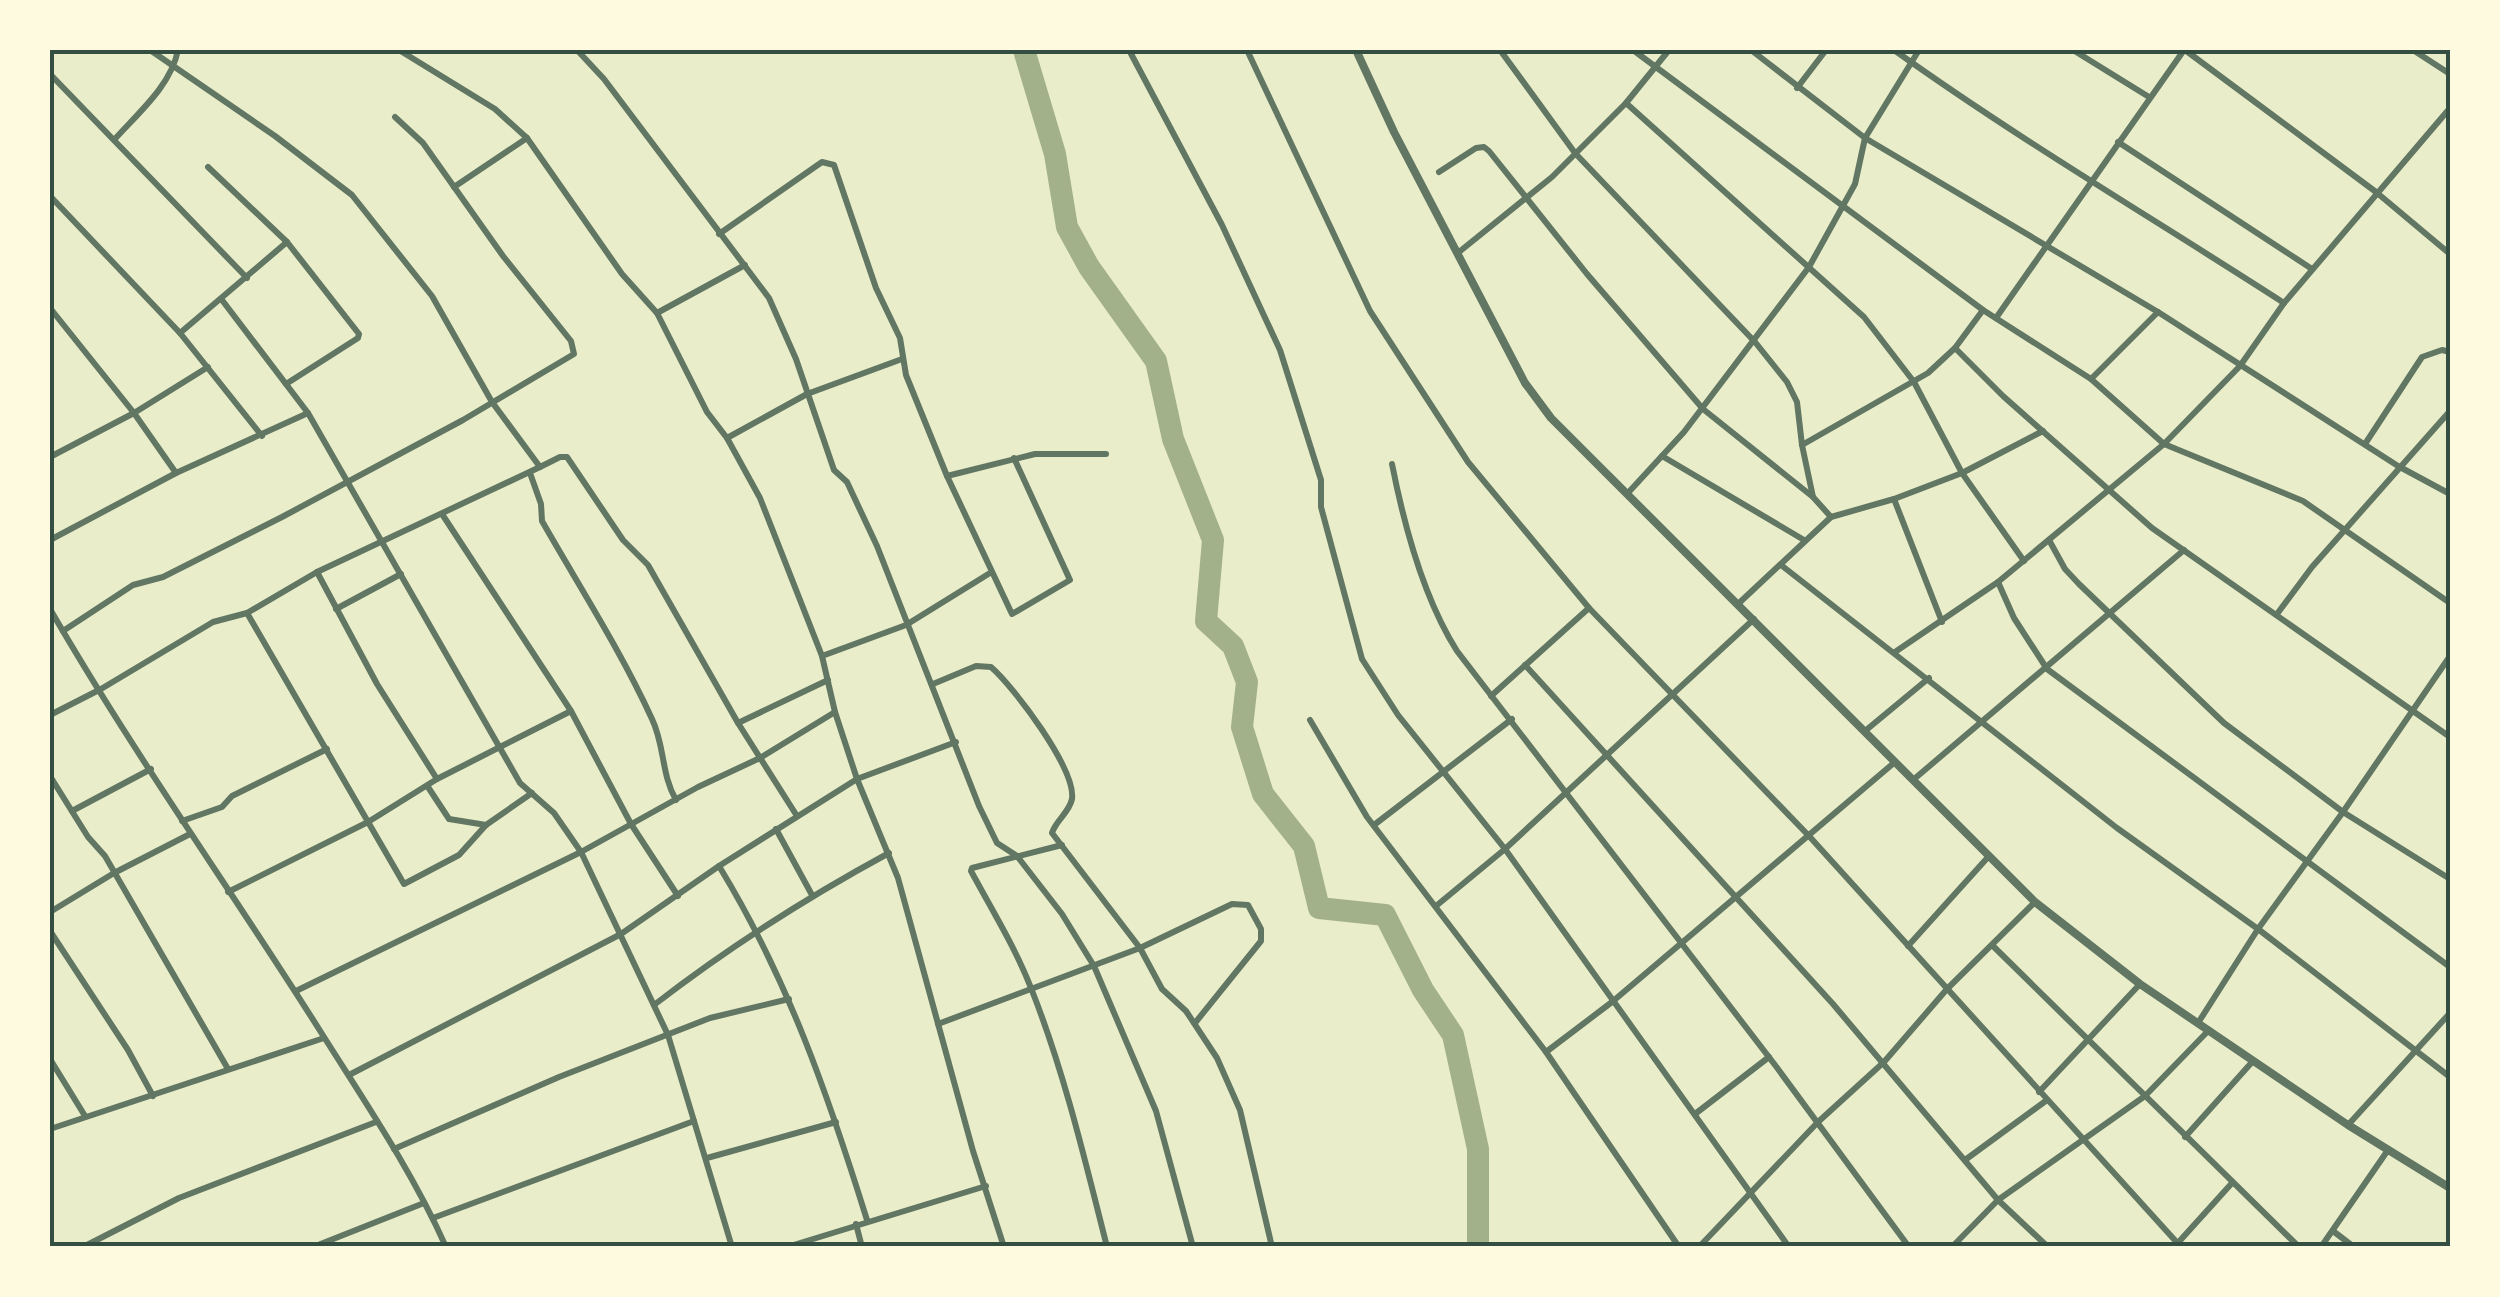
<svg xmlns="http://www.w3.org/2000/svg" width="2500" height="1297" font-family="'Roboto Serif',serif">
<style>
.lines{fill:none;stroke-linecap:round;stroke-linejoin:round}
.river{stroke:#a3b18a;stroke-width:22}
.minor{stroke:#617663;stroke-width:6}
.tertiary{stroke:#617663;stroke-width:8}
.neatline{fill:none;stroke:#344e41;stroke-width:4}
</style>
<rect width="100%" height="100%" fill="#e9edc9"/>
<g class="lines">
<path class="river" d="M 1024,50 L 1055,154 L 1067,227 L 1089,267 L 1156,361 L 1173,439 L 1213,540 L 1206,621 L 1233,646 L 1247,682 L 1242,727 L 1263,794 L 1304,846 L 1319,908 L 1385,915 L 1423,990 L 1453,1035 L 1478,1149 L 1478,1247"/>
<g class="minor">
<path d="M 399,50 L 495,109 L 527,138 L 622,274 L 657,313 L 707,412 L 727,438 L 760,498 L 822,656 L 835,712 L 857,779 L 898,878 L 973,1151 L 1004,1247"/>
<path d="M 577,50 L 604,79 L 769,298 L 796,359 L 834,470 L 847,482 L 877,546 L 979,806 L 997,843 L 1017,856 L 1062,914 L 1094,966 L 1156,1111 L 1193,1247"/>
<path d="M 1129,50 L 1222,225 L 1280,350 L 1321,480 L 1321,507 L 1362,659 L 1398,715 L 1505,849 L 1789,1247"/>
<path d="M 1247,50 L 1370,311 L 1468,462 L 1589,608 L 1809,836 L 2181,1247"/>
<path d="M 1500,50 L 1575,153 L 1755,342 L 1787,382 L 1797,402 L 1802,445 L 1813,497"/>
<path d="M 1633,50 L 1983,310 L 2091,379 L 2164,444 L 2303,501 L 2450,603"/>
<path d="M 1751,50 L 1865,138 L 2158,312 L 2398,466 L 2450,494"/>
<path d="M 1894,50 C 2020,140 2154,219 2284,303"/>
<path d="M 2073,50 L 2149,97"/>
<path d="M 2185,50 L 2376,192 L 2450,254"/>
<path d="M 2413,50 L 2450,74"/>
<path d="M 50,74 L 247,278"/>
<path d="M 1797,88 L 1826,50"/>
<path d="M 1626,103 L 1864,317 L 1914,382 L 1962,473 L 2024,561"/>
<path d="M 114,140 C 137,114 171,86 178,50"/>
<path d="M 2118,142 L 2312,269"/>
<path d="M 208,167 L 287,242"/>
<path d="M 1439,172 L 1476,148 L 1484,147 L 1489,151 L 1587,274 L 1703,409 L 1813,497 L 1831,517"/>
<path d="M 454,187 L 527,138"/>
<path d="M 50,196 L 180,333 L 262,436"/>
<path d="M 719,234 L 822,162 L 834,165 L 876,288 L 900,338 L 906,375 L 947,476 L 1012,614 L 1070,580 L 1014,458"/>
<path d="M 1459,252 L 1552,177 L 1626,103 L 1669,50"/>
<path d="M 222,300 L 308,413 L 520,783 L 554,813 L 581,852 L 668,1035 L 694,1121"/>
<path d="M 50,308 L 134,413 L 176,473"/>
<path d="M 657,313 L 745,265"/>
<path d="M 1996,318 L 2184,50"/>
<path d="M 180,333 L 287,242 L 359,334 L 358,338 L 286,384"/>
<path d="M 1955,348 L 2003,396 L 2152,528 L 2450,737"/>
<path d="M 2091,379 L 2158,312"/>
<path d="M 727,438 L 807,394 L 902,359"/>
<path d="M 2365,444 L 2422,357 L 2442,350 L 2450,352"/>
<path d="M 1802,445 L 1928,373 L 1955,348 L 1983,310"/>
<path d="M 1662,456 L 1804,540"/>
<path d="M 50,457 L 134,413 L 208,367"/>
<path d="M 1392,464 C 1404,525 1424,599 1457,651 L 1775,1065 L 1909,1247"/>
<path d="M 540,467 L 560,457 L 567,457 L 623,540 L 648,565 L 738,723 L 797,816"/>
<path d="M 530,473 L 541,504 L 542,521 C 579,586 621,651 652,719 C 665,746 661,774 676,800"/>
<path d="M 947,476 L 1035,454 L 1106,454"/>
<path d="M 1627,494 L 1684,432 L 1809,267 L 1855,184 L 1865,138 L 1919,50"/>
<path d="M 1894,499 L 1942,622"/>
<path d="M 442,514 L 571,711 L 631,824 L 678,896"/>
<path d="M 50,540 L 176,473 L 308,413"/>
<path d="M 2049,540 L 2065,569 L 2079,584 L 2224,723 L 2343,812 L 2450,879"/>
<path d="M 1781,565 L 2117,828 L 2258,929 L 2450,1077"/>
<path d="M 317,572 L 377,684 L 437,779"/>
<path d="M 1998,582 L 2014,618 L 2047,669 L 2450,967"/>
<path d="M 1738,604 L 1831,517 L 1894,499 L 1962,473 L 2043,431"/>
<path d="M 50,609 C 135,756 234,894 324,1037 C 367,1105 413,1173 446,1247"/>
<path d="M 336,609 L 401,574"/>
<path d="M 247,613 L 404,884 L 459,855 L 486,825 L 532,793"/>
<path d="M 2277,614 L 2312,567 L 2450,411"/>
<path d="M 63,631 L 133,585 L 163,577 L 282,517 L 463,420 L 574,354 L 571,341 L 503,256 L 423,143 L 395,117"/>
<path d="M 1895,652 L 1998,582 L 2164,444 L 2240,366 L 2284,303 L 2450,108"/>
<path d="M 822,656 L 906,625 L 990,573"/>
<path d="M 1525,665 L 1833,1004 L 1998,1200 L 2048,1247"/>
<path d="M 933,684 L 976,666 L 991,667 C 1014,687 1076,769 1072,799 C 1069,813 1056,820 1052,833 L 1140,948 L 1162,989 L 1186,1011 L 1217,1058 L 1240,1110 L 1272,1247"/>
<path d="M 1491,696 L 1589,608"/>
<path d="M 50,715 L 101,689 L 213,622 L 247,613 L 317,572 L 540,467 L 492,402 L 432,296 L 352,195 L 275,136 L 150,50"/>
<path d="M 1310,720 L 1367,817 L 1546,1052 L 1679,1247"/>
<path d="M 738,723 L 828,680"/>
<path d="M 1865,731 L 1929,678"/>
<path d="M 50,776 L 88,837 L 105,856 L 228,1069"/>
<path d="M 1913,780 L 2184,550"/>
<path d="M 428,787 L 449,819 L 486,825"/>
<path d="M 72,811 L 151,769"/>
<path d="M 182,821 L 222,807 L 232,796 L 327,749"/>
<path d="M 1374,825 L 1512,719"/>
<path d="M 776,829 L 812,895"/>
<path d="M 1062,845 L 972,868 L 971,871 C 992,910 1015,947 1031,988 C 1064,1071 1085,1160 1107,1247"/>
<path d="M 719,866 C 788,979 828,1095 867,1220"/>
<path d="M 228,892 L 368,822 L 437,779 L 571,711"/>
<path d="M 1436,906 L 1505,849 L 1754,619"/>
<path d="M 50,912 L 114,873 L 190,834"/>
<path d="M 50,931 L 128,1050 L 153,1096"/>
<path d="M 1992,945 L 2299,1247"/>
<path d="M 1908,946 L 1989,856"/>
<path d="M 296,991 L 581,852 L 698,787 L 760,758 L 835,712"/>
<path d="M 654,1005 C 729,947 806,898 889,853"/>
<path d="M 2198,1023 L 2258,929 L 2343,812 L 2450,656"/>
<path d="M 938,1024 L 1140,948 L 1232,904 L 1248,905 L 1261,929 L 1261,941 L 1195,1023"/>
<path d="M 1546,1052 L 1612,1002 L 1895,762"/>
<path d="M 50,1059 L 85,1116"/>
<path d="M 349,1075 L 621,934 L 719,866 L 857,779 L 956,742"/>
<path d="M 2039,1092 L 2140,984"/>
<path d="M 1695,1114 L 1769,1057"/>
<path d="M 2348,1125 L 2450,1013"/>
<path d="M 50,1129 L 324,1038"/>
<path d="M 2185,1137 L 2253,1061"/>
<path d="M 394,1149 L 559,1077 L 710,1018 L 789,999"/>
<path d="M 707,1158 L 836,1122"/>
<path d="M 1965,1160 L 2047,1100"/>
<path d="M 433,1218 L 694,1121 L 732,1247"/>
<path d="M 856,1224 L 862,1247"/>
<path d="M 2333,1231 L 2354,1247"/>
<path d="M 2176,1245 L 2232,1183"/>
<path d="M 83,1247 L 179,1198 L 376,1122"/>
<path d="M 313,1247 L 424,1203"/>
<path d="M 787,1247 L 986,1186"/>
<path d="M 1699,1247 L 1818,1122 L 1884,1062 L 1947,989 L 2035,902"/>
<path d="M 1952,1247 L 1998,1200 L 2145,1096 L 2209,1030"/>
<path d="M 2321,1247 L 2388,1150"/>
</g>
<path class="tertiary" d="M 1356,50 L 1394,132 L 1525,383 L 1551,418 L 2035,902 L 2140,984 L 2348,1125 L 2450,1188"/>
</g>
<rect width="2500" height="1297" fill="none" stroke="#fefae0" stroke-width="105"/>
<rect x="52" y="52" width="2396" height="1192" class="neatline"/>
</svg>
